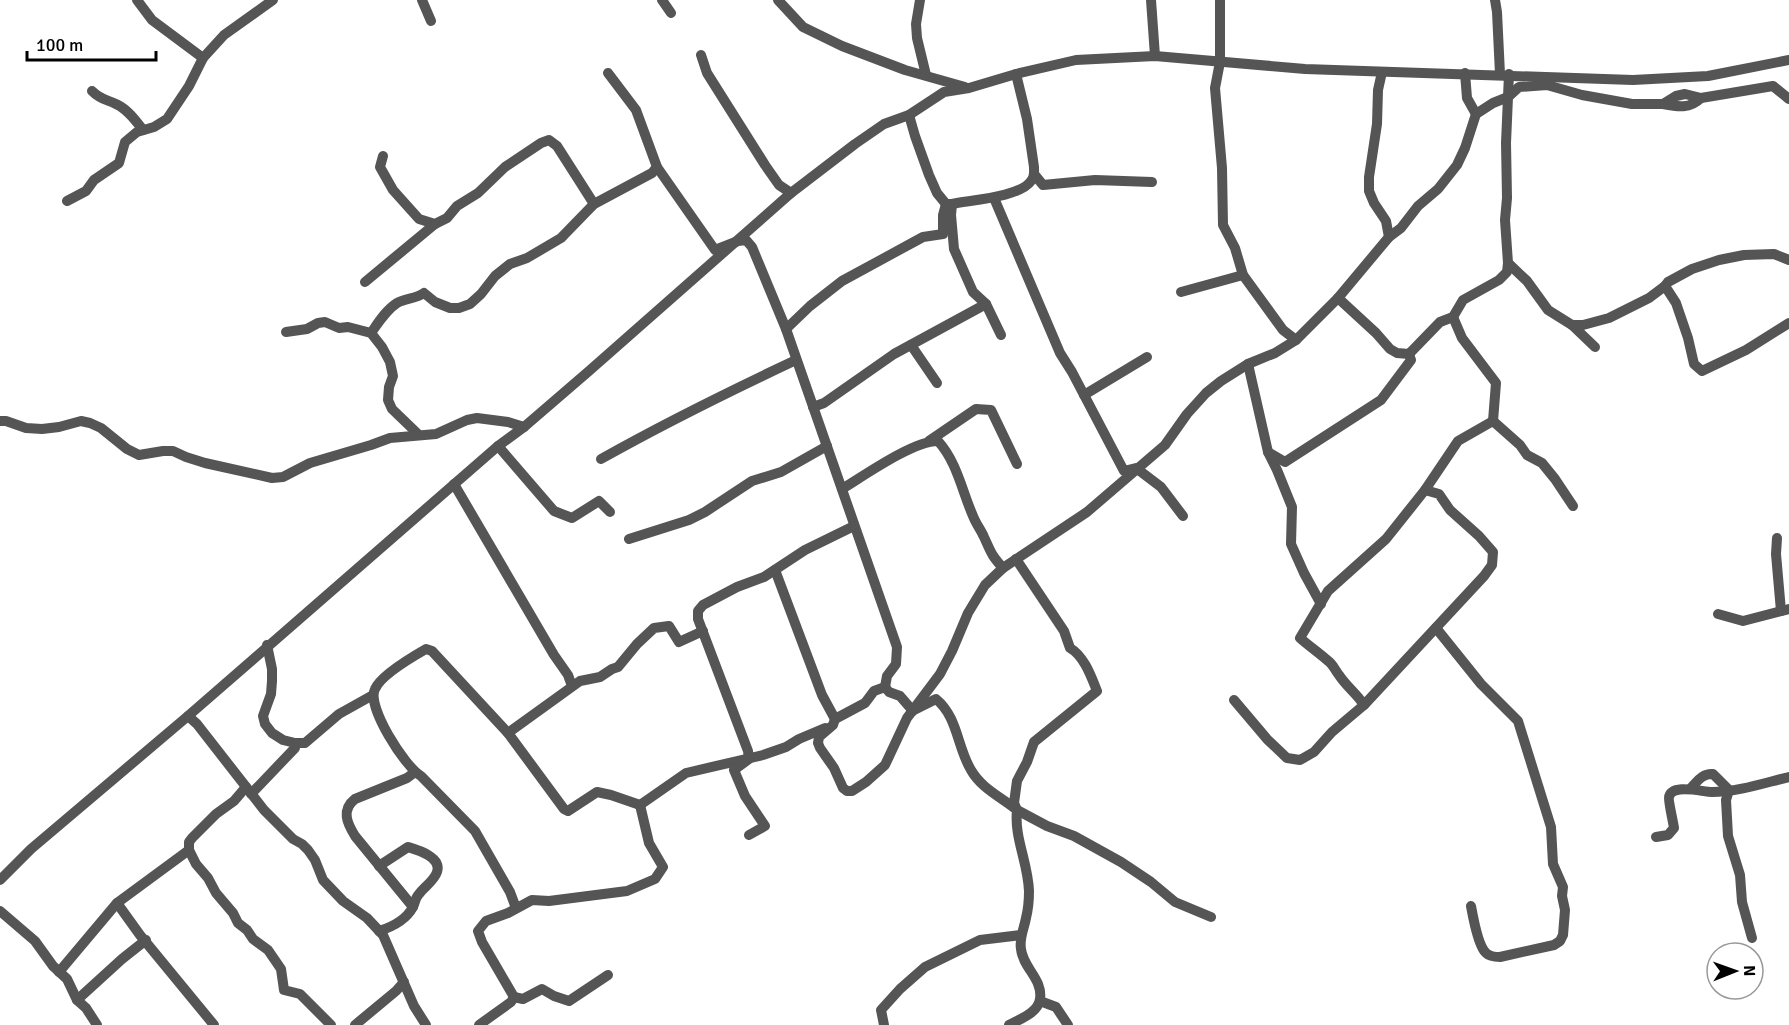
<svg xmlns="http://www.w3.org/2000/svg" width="1789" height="1025" font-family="Signika,sans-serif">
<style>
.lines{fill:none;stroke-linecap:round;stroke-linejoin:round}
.minor{stroke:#555;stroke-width:10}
</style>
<rect width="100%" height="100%" fill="#fff"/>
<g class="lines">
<g class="minor">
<path d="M 137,0 L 152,20 L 203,58"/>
<path d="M 422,0 L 431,21"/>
<path d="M 662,0 L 671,13"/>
<path d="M 778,0 L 803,27 L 842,46 L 905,70 L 965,87"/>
<path d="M 920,0 L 916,24 L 917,38 L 926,75"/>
<path d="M 1151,0 L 1155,56"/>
<path d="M 1220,0 L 1220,62 L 1215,88 L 1222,168 L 1223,225 L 1235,248 L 1243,275 L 1283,330 L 1296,340"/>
<path d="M 1495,0 L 1497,12 L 1500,74"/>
<path d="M 701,55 L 707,73 L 765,165 L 779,185 L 791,193"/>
<path d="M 1382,72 L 1378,90 L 1377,124 L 1369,177 L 1369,191 L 1374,203 L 1386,221 L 1389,237"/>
<path d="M 608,73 L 636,110 L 657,167 L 715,250 L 738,241 L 746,240 L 752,247 L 786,329 L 897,647 L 896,664 L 887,676 L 885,687"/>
<path d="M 1465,73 L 1467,98 L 1476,114"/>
<path d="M 92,91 C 102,101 107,99 118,105 C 128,110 136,121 143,130"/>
<path d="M 1663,104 C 1678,107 1690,109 1701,98"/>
<path d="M 909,115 L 915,136 L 929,175 L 937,193 L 946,204 L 952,204 L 951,215 L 954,249 L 973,292 L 986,304 L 1001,335"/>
<path d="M 383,156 L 380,167 L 393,190 L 419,219 L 435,224 L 447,218 L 457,206 L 478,193 L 505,167 L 541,143 L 549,140 L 557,146 L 594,204"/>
<path d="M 1034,174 L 1043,185 L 1095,180 L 1152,182"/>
<path d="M 994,198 L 1060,353 L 1072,372 L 1124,471 L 1136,468 L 1161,487 L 1183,516"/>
<path d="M 67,201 L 86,191 L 94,180 L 119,163 L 125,142 L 137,132 L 154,127 L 167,119 L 189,86 L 203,58 L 224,35 L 273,0"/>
<path d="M 952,204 C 971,200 1020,197 1031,181 C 1035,177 1034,172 1034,167 L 1027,119 L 1016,74"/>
<path d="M 1508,263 L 1527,281 L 1548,310 L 1572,325 L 1583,325 L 1609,318 L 1649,298 L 1665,286 L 1668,282 L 1692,269 L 1719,260 L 1744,255 L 1774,254 L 1789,260"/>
<path d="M 365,282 L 435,224"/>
<path d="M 1665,286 L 1676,303 L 1688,338 L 1694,364 L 1702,371 L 1746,350 L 1789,323"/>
<path d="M 1181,292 L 1243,275"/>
<path d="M 1338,298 L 1376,333 L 1390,349 L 1397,353 L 1409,354 L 1440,322 L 1453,317 L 1463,300 L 1499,280 L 1507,272 L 1508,263 L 1505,220 L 1507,198 L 1506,143 L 1509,74"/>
<path d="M 1453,317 L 1462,338 L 1496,383 L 1493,421"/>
<path d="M 1572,325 L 1595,347"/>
<path d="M 786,329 L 810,306 L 842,281 L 923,237 L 943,234 L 943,215 L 946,204"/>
<path d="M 286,332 L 307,329 L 318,323 L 325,322 L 339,328 L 348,327 L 371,333 L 382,347 L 390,362 L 393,376 L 389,387 L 388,400 L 392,409 L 419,435"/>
<path d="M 371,333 C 378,323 386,310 397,303 C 405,298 416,299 424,293 L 435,302 L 450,308 L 459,308 L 470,304 L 481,294 L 495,276 L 510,264 L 527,258 L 561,238 L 594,204 L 652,173 L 657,167"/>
<path d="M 911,345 L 937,383"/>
<path d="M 1248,364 L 1268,452 L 1277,470 L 1292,507 L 1291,544 L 1304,573 L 1321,604"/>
<path d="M 1084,395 L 1147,357"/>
<path d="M 813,407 L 824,403 L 894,354 L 986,304"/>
<path d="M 0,421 L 6,421 L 26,428 L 42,429 L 59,427 L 81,421 L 90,423 L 101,428 L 127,449 L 139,455 L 163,451 L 173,451 L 186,457 L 205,463 L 272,478 L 283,477 L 310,463 L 371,445 L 390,438 L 436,434 L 467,420 L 477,418 L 508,422 L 524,427"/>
<path d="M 1493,421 L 1520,445 L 1527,455 L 1542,463 L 1555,479 L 1573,506"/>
<path d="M 929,441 L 976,409 L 991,410 L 1017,464"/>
<path d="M 498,446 L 554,511 L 572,518 L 599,501 L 610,512"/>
<path d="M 1268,452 L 1285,462 L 1381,400 L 1411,360 L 1409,354"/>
<path d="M 601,459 C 665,423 730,391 796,360"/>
<path d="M 454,484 L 554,655 L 568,675 L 572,686"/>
<path d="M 842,489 C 865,475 913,441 938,441 C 957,462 962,491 973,516 C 976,524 981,530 984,537 C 991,552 991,555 1003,568"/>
<path d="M 1777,538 L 1776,554 L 1781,611"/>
<path d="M 629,539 L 689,520 L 705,512 L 752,481 L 781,472 L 827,446"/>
<path d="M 1016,559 L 1064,631 L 1070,648 C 1084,656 1091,676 1097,691 L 1034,742 L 1027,762 L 1017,781 L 1014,803 L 1017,810 L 1047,826 L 1074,836 L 1121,862 L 1151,882 L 1175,902 L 1211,917"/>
<path d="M 775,570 L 822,695 L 835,719"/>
<path d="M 1718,614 L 1743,621 L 1789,609"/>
<path d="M 1436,628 L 1481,684 L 1518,721 L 1551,827 L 1553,864 L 1563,887 L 1562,896 L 1565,910 L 1563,935 L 1560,941 L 1554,945 L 1500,957 C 1496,957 1489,956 1486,953 C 1478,946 1473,917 1471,906"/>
<path d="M 267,645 L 272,669 L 272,681 L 271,694 L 263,716 L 265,724 L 272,733 L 283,740 L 295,743 L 305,743 L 339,714 L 373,695"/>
<path d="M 885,687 L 874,691 L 865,703 L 835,719 L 833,725 L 819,737 L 818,743 L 820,748 L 834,768 L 843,788 L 847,791 L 852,791 L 866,782 L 885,765 L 907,718 L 940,674 L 952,651 L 968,613 L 985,585 L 1003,568 L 1087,512 L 1165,445 L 1187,414 L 1206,393 L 1221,381 L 1248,364 L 1275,353 L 1296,340 L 1338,298 L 1389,237 L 1401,228 L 1418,206 L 1438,189 L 1457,165 L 1465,148 L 1476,114 L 1493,103 L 1508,97 L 1519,87 L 1547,85 L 1582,95 L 1632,104 L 1663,104 L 1676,96 L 1685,94 L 1701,98 L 1773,86 L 1789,99"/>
<path d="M 885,687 L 889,692 L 900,696 L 913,711"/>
<path d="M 1234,700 L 1267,739 L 1287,758 L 1300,760 L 1314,752 L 1332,732 L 1364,705 L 1484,576 L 1492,565 L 1493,552 L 1479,536 L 1450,510 L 1439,494 L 1425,490"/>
<path d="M 1364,705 C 1357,694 1346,686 1339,675 C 1335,670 1333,664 1327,660 C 1318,652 1309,646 1300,638 L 1328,591 L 1386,539 L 1425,490 L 1458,441 L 1493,421"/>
<path d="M 916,709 L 936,699 C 958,717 957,747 971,770 C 981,788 1001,797 1017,810 C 1014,838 1028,862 1029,891 C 1029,899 1028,910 1026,918 C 1024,929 1019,938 1021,949 C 1023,968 1043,979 1040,999 C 1038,1013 1020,1019 1009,1025"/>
<path d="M 188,716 L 197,724 L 264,810 L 293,839 L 302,844 L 308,850 L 315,860 L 323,880 L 343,901 L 367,918 L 383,935 L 414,1006 L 426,1025"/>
<path d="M 508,733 L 580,681 L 600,677 L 612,669 L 618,667 L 637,644 L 654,628 L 669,626 L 679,642 L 703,631"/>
<path d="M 246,787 L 234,801 L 216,814 L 192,838 L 189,842 L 189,850 L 196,864 L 208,878 L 216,893 L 233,913 L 238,923 L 247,930 L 253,939 L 268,950 L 281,969 L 284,990 L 300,994 L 331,1025"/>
<path d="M 1690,789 C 1697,782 1702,773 1713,774 L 1729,790"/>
<path d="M 1729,790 L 1726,800 L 1728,836 L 1740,875 L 1742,902 L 1752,938"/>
<path d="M 251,794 L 295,748 L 295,743"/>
<path d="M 640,805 L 686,773 L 763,755 L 786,747 L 799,739 L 825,728"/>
<path d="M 749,835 L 765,826 L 745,796 L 734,770 L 749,759 L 748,751 L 698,619 L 698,611 L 703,605 L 737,587 L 764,577 L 805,550 L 854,526"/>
<path d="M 1656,837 L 1668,835 L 1674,828 C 1673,821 1668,800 1669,797 C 1672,783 1702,792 1712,792 C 1738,792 1764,783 1789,777"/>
<path d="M 379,866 L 408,847 C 418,850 442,857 437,872 C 434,881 424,887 419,894 C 415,898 415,903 413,907 C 406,920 392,927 379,931"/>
<path d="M 0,880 L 31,849 L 188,716 L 498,446 L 524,427 L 589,371 L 791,193 L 855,144 L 884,124 L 909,115 L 944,92 L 969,88 L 1016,74 L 1076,60 L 1155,56 L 1305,69 L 1633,80 L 1708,76 L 1789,60"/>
<path d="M 117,903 L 140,935 L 214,1025"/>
<path d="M 413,907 L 355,836 C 347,823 341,810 355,799 L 407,778 L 415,772"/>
<path d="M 516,908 L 510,892 L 475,831 L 421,776 C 405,767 366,706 375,689 C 381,675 412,657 426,649 L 432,651 L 508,733 L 564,809 L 568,811 L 597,792 L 611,795 L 640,805"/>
<path d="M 0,911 L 35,941 L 53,966 L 67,979 L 77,1000 L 86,1008 L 97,1025"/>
<path d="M 59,972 L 117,903 L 189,850"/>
<path d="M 514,997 L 523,999 L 542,989 L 554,996 L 569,1001 L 608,975"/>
<path d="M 77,1000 L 122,959 L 146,940"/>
<path d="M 1040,1001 L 1056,1007 L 1068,1025"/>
<path d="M 355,1025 L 396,991 L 404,982"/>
<path d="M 479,1025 L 511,1002 L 514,997 L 482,942 L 478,931 L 486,921 L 508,913 L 532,900 L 549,901 L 627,891 L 655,879 L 663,867 L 649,843 L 640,805"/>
<path d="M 884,1025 L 881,1010 L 900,989 L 925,967 L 980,940 L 1021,935"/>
</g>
</g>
<g transform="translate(1735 971) rotate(89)"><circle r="28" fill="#ffffff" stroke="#999999" stroke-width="1.5"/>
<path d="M0-4.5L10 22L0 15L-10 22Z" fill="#000000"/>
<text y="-9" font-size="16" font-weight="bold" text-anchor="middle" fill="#000000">N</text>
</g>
<path d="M27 51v9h129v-9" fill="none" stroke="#000000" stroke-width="3"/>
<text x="36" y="51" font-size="18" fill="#000000" stroke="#ffffff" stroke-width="4.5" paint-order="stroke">100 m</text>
</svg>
